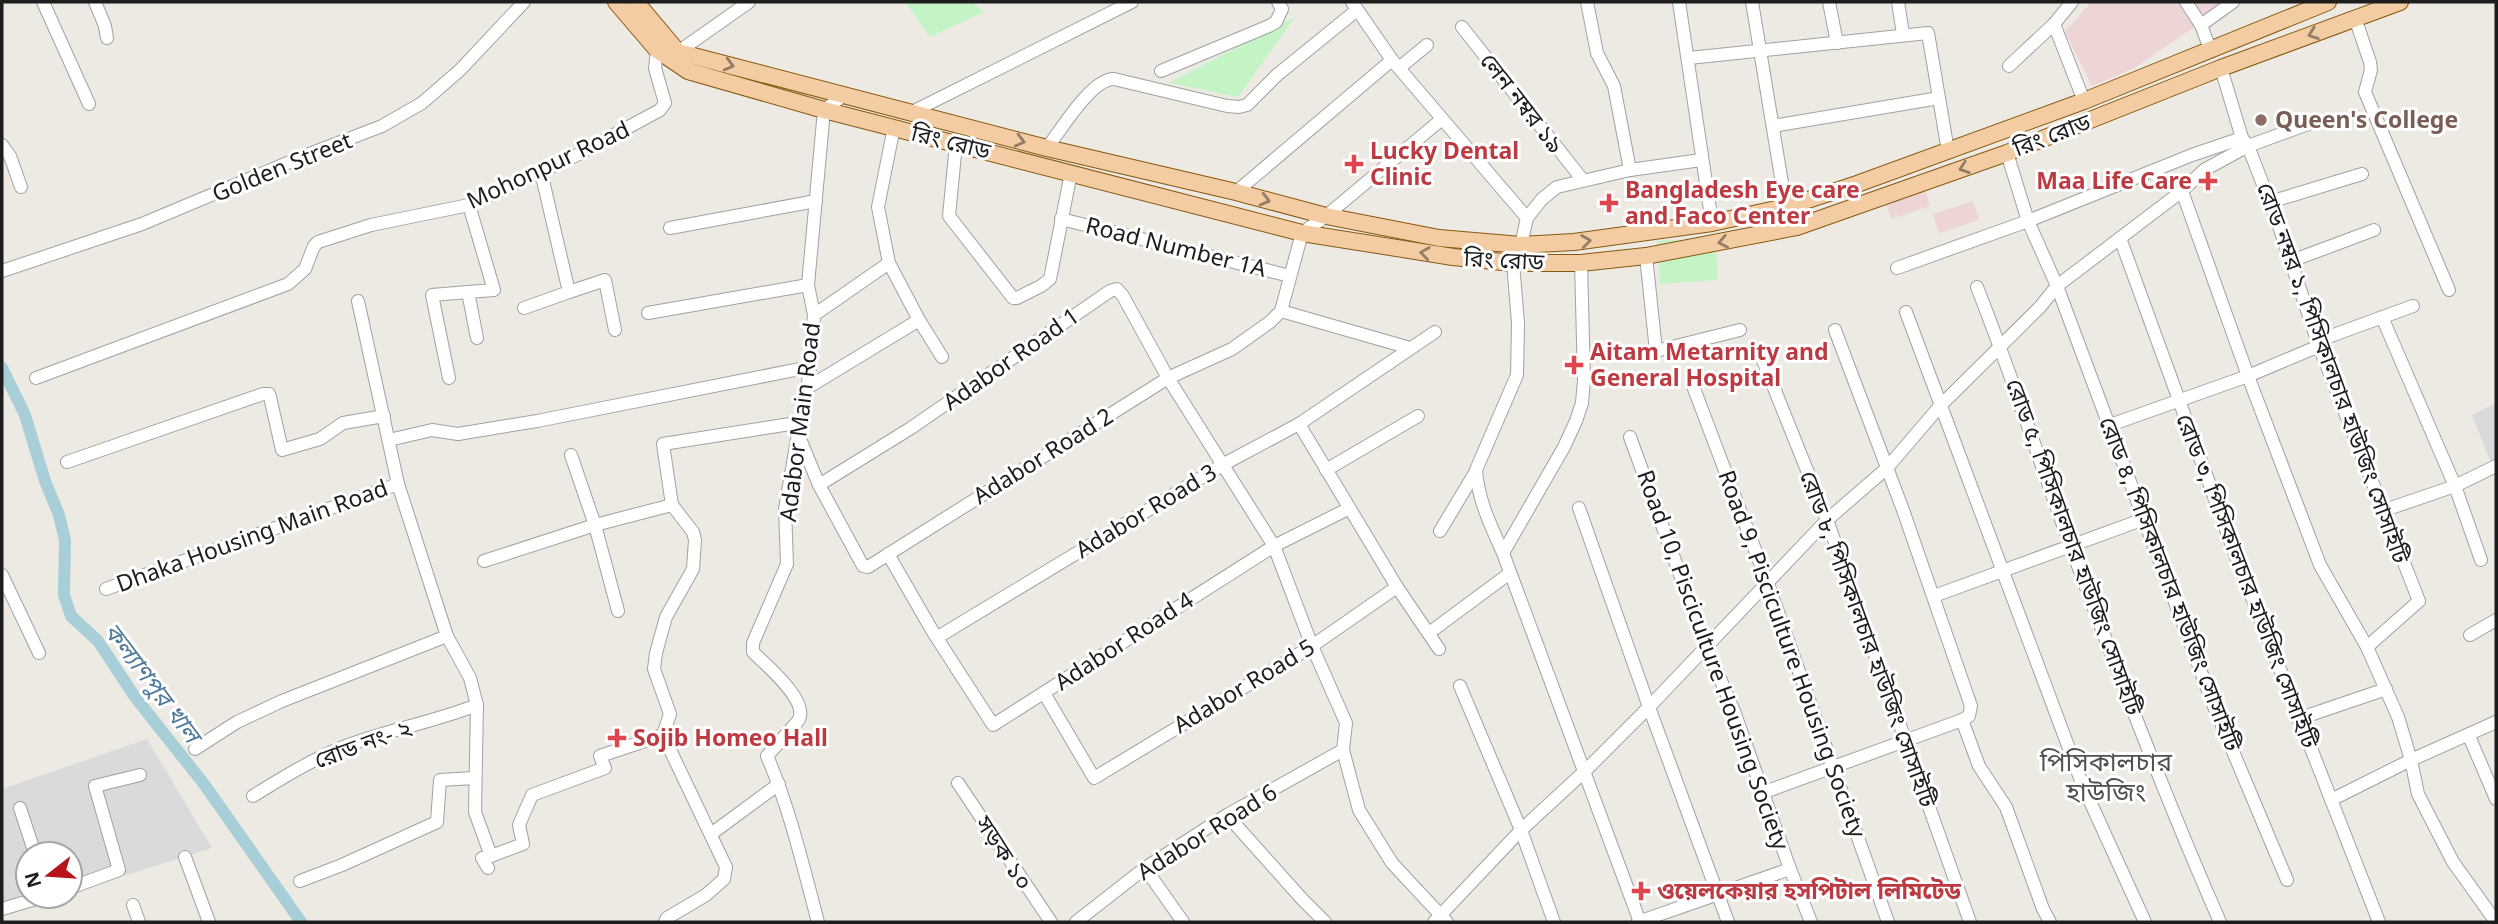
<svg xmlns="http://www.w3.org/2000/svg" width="2498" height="924" font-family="'Noto Sans','Noto Sans Bengali',sans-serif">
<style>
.residential{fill:#dbdada}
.commercial{fill:#edd4d5}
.park{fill:#c4f4c5}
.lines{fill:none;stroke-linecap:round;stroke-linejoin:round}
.canal{stroke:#a8cfd7;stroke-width:12}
.minor-casing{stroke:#a1a1a1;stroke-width:14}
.major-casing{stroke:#88590e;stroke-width:18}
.minor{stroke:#fff;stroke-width:12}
.major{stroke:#f3cca3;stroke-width:16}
.oneway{stroke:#937d67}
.education-dot{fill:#8d6e63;stroke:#fff;stroke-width:2.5}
.health-dot{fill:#e0444e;stroke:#fff;stroke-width:2.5}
.labels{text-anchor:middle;stroke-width:6;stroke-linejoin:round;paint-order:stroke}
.street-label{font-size:23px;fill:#1d1d1d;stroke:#fff}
.education-label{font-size:23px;font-weight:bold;fill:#785e54;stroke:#fff;text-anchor:start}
.health-label{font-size:23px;font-weight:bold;fill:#be3a42;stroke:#fff;text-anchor:start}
.water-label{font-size:24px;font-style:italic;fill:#507a9c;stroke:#fff}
.quarter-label{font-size:26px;fill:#505050;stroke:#fff}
</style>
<rect width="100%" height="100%" fill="#edeae4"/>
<g class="residential">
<path d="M 2496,403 L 2496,476 L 2472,415 Z"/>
<path d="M 147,739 L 212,848 L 70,893 L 70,854 L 28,854 L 28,896 L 61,896 L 2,915 L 2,789 Z"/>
</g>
<g class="commercial">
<path d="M 2091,2 L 2231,2 L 2133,69 L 2092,86 L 2065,32 Z"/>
<path d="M 1924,187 L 1930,206 L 1891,219 L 1885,200 Z"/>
<path d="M 1973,201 L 1979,220 L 1939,233 L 1933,214 Z"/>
</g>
<g class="park">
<path d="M 905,2 L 972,2 L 984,12 L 930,37 Z"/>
<path d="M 1295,17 L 1238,97 L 1169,83 Z"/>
<path d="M 1715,238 L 1718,280 L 1660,284 L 1657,241 Z"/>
</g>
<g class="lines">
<path class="canal" d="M 2,368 L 25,415 L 45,481 L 59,515 L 65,540 L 64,595 L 71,616 L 98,641 L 135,697 L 204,784 L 301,922"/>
<defs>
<g id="minor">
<path d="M 43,2 L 89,104"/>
<path d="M 95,2 L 105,26 L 107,38"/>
<path d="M 1352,2 L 1392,60 L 1527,218"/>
<path d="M 1587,2 L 1597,53 L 1614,86 L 1630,170"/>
<path d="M 1679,2 L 1712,223"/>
<path d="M 1752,2 L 1786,207"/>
<path d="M 1829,2 L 1837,43"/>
<path d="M 1898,2 L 1903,34"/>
<path d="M 2072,2 L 2054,24 L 2084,101"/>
<path d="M 2186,2 L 2201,25"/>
<path d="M 2355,18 L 2370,62 L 2371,70 L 2365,92 L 2449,290"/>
<path d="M 1462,27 L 1582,179"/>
<path d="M 2210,49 L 2201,25 L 2233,2"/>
<path d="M 678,52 L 749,2"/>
<path d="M 1689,58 L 1928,33 L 1948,151"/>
<path d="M 2009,66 L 2054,24"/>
<path d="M 1399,68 L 1427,45"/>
<path d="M 1161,71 L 1269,26 L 1276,22 L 1282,9 L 1278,2"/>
<path d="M 910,113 L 1132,2"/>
<path d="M 2311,123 L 2248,146 L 2279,226 L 2319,346 L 2419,601 L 2367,647"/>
<path d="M 1773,126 L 1939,98"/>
<path d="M 894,127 L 878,207 L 889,263 L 919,320"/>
<path d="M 956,144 L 949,216 L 1013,298 L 1017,298 L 1041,286 L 1050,279 L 1071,173"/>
<path d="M 2,145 L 10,156 L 21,187"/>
<path d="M 1047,148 C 1061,130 1091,79 1114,79 L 1227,106 L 1239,107 L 1247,105 L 1277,75 L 1357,10"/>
<path d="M 2007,153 L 2028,221 L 2057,286 L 2213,704 L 2287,880"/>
<path d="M 2182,191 L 2248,376 L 2320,565 L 2367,647 L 2398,717 L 2411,760 L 2496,722"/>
<path d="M 1236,192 L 1392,60"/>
<path d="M 2270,202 L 2362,174"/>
<path d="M 469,205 L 494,290 L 468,292 L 477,338"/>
<path d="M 1061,219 L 1290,276"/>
<path d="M 670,228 L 816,201"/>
<path d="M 2120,238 L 2235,554 L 2379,922"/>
<path d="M 1521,245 L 1527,218 L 1542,199 L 1557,187 L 1630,170 L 1701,160"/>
<path d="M 1646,256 L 1656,351 L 1740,330"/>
<path d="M 2291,261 L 2374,230"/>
<path d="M 1513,263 L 1518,323 L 1517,375 L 1476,470 C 1478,500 1491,526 1503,553 L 1640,922"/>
<path d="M 1897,268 L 2028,221 L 2192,155 L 2242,138"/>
<path d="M 2,271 L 142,224 L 304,156 L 382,126 L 422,103 L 460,70 L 524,2"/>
<path d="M 1977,287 C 2011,373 2039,460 2071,547 C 2118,673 2166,799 2220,922"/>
<path d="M 569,292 L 605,280 L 615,330"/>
<path d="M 358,301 L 398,484 L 447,636 L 470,678 L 477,705 L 475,812 L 491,856 L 482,858 L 488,868"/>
<path d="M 524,308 L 569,292 L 541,172"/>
<path d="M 1281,311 L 1410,348"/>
<path d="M 1906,312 L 2083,786 L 2145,922"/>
<path d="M 648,313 L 808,285"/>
<path d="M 814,315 L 889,263"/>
<path d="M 2382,317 L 2455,486 L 2481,560"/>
<path d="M 1835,330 L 1903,510 L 1971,706 L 1969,716 L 1962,720 L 1979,766 L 2006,807 L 2043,909 L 2050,922"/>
<path d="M 2317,341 L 2413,306"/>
<path d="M 1762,358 L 1827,520 L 1970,922"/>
<path d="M 36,378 L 288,284 L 305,269 L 314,246 L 318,242 L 371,225 L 469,205 L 579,154 L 660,110 L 665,103 L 655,68 L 657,50"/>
<path d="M 449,378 L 432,295 L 468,292"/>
<path d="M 1693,386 L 1768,584 L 1888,922"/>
<path d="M 807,388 L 919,320 L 942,357"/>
<path d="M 1299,424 L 1397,587 L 1439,649"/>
<path d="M 2110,425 L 2248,376 L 2319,346"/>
<path d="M 798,434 L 819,485 L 863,566 L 868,567 L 1168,378 L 1232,349 L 1270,322 L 1281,311 L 1302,233 L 1326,216 L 1442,119"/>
<path d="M 1630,437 L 1706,646 L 1734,711 L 1790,869 L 1811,922"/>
<path d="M 389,440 L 432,430 L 458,434 L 537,421 L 810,367"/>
<path d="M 571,455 L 595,525 L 618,611"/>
<path d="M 67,462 L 263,394 L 269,394 L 270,397 L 282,450 L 320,439 L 343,423 L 384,416"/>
<path d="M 1326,470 L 1418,416"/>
<path d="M 819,485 L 911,428 L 1110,291 L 1117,289 L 1123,296 L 1168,378 L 1274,546 L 1312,646 L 1346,723 L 1343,750 L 1359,810 L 1392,863 L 1447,922"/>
<path d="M 1579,508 L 1649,707 L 1728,922"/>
<path d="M 2382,511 L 2455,486 L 2496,466"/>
<path d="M 1440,531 L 1476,471"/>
<path d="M 1503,553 L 1564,447 L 1576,421 L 1582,403 L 1584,380 L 1581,263"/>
<path d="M 888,554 L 933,632 L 993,725 L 1274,546 L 1348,509"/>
<path d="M 484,561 L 595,525 L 672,505"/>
<path d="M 2,575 L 39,653"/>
<path d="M 106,589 L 398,484"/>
<path d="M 1934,596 L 2144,519"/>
<path d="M 1429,633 L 1510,573"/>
<path d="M 2470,635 L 2496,620"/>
<path d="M 938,637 L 1224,464 L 1299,424 L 1435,332"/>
<path d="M 1460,686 L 1521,830 L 1554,922"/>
<path d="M 1044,693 L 1094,778 L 1312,646 L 1397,587"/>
<path d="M 2298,719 L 2386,689"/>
<path d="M 2469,736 L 2496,799"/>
<path d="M 195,749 L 237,722 L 282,701 L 447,636"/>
<path d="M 958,783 L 1051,922"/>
<path d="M 1762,793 L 1962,720"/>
<path d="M 253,796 C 282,778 311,760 343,747 C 387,730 434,722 477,705"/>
<path d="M 2331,800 L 2411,760 L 2418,794 L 2453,862 L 2496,922"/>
<path d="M 20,808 L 35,854"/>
<path d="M 1227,815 L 1302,899 L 1325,922"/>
<path d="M 711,834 L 779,784"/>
<path d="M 491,856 L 523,844 L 519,825 L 532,795 L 605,768 L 600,756 L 663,735"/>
<path d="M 185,857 L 209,922"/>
<path d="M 1145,868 L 1183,922"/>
<path d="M 300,881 L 342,865 L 437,822 L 440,780 L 475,778"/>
<path d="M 70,888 L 119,870 L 95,786 L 140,775"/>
<path d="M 133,905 L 139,922"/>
<path d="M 2,909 L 46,896"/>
<path d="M 665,922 L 667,918 L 706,895 L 724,879 L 726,867 L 663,735 L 670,714 L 654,669 L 656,653 L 666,617 L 693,569 L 695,540 L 693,532 L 672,505 L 663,444 L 803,422"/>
<path d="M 818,922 C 803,866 790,809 767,756 L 798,721 C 811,702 766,665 753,652 L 753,643 L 787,564 L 785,509 L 798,434 L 803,422 L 810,367 L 814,315 L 808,285 L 824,110 L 843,96"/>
<path d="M 1076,922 L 1145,868 L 1227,815 L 1343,750"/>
<path d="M 1434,922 L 1521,830 L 1585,771 L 1649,707 L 1827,520 L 1887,468 L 1940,406 L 2040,307 L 2057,286 L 2182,191 L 2204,170 L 2248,146 L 2242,138 L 2221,68"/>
<path d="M 1638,922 L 1790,869"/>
</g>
<g id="major">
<path d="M 616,2 L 657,50 L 688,71 L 824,110 L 1302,233 L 1453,257 L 1513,263 L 1581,263 L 1646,256 L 1797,227 L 2007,153 L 2221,68 L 2400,2"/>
<path d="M 636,2 L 678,52 L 1047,148 L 1236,192 L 1326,216 L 1439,238 L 1521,245 L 1574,242 L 1712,223 L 1786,207 L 1857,184 L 2084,101 L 2328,2"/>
</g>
</defs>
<use href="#minor" class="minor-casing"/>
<use href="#major" class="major-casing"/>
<use href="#minor" class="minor"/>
<use href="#major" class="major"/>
</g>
<defs><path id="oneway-chevron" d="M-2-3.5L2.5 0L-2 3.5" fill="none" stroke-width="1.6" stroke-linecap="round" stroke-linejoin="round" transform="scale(1.75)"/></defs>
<g class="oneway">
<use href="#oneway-chevron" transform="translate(2313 34) rotate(160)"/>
<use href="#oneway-chevron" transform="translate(729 65) rotate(15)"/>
<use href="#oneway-chevron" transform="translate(1020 141) rotate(14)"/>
<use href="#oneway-chevron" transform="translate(1964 168) rotate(161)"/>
<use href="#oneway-chevron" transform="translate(1265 200) rotate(15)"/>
<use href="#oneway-chevron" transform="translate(1586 241) rotate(-8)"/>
<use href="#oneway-chevron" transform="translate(1723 242) rotate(169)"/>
<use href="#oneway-chevron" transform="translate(1425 253) rotate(-172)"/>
</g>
<circle class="education-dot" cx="2261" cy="120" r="7"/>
<g class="health-dot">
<path d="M1350.5 153.5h7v7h7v7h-7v7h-7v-7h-7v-7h7z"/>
<path d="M2204.5 170.5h7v7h7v7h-7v7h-7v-7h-7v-7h7z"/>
<path d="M1605.5 192.5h7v7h7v7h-7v7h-7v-7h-7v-7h7z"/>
<path d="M1570.5 354.5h7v7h7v7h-7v7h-7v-7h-7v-7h7z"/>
<path d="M613.5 727.5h7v7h7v7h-7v7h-7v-7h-7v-7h7z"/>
<path d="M1637.5 880.5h7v7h7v7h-7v7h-7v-7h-7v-7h7z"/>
</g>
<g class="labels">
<g class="street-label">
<text transform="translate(1522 103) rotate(52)" y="8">লেন নম্বর ১৯</text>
<text transform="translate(2052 135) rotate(-21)" y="8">রিং রোড</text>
<text transform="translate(951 142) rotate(14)" y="8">রিং রোড</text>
<text transform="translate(548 165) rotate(-25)" y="8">Mohonpur Road</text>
<text transform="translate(282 167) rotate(-22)" y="8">Golden Street</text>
<text transform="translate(1176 247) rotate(14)" y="8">Road Number 1A</text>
<text transform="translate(1504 260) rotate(3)" y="8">রিং রোড</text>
<text transform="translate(1011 359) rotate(-35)" y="8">Adabor Road 1</text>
<text transform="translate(2333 373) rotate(70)" y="8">রোড নম্বর ১, পিসিকালচার হাউজিং সোসাইটি</text>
<text transform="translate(800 422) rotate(-83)" y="8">Adabor Main Road</text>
<text transform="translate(1043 456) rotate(-32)" y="8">Adabor Road 2</text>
<text transform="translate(1146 511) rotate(-31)" y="8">Adabor Road 3</text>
<text transform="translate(252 536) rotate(-20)" y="8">Dhaka Housing Main Road</text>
<text transform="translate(2074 547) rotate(70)" y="8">রোড ৫, পিসিকালচার হাউজিং সোসাইটি</text>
<text transform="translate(2247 581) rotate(69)" y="8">রোড ৩, পিসিকালচার হাউজিং সোসাইটি</text>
<text transform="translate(2170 584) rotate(69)" y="8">রোড ৪, পিসিকালচার হাউজিং সোসাইটি</text>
<text transform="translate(1868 639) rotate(70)" y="8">রোড ৮, পিসিকালচার হাউজিং সোসাইটি</text>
<text transform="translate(1124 641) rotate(-33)" y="8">Adabor Road 4</text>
<text transform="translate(1792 654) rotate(70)" y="8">Road 9, Pisciculture Housing Society</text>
<text transform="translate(1713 660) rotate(70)" y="8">Road 10, Pisciculture Housing Society</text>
<text transform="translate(1244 686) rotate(-31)" y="8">Adabor Road 5</text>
<text transform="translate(363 744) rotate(-20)" y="8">রোড নং- ২</text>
<text transform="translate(1207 832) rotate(-32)" y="8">Adabor Road 6</text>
<text transform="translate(1004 853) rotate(57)" y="8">সড়ক ১০</text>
</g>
<g class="education-label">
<text x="2275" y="128">Queen's College</text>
</g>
<g class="health-label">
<text x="1370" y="159">Lucky Dental<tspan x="1370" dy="26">Clinic</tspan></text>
<text x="2192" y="189" text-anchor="end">Maa Life Care</text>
<text x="1625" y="198">Bangladesh Eye care<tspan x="1625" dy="26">and Faco Center</tspan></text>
<text x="1590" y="360">Aitam Metarnity and<tspan x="1590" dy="26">General Hospital</tspan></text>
<text x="633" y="746">Sojib Homeo Hall</text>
<text x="1657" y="899">ওয়েলকেয়ার হসপিটাল লিমিটেড</text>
</g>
<g class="water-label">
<text transform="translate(152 683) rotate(53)" y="8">কল্যাণপুর খাল</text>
</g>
<g class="quarter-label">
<text x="2106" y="771">পিসিকালচার<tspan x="2106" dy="30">হাউজিং</tspan></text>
</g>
</g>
<rect width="2498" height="924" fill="none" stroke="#1d1d1d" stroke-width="7"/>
<g transform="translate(49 875) rotate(253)"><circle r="33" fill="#ffffff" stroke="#a5a5a5" stroke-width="2"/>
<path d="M0-5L12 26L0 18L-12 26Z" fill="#b7131c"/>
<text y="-10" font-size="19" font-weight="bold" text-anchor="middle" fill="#1d1d1d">N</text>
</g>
</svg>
